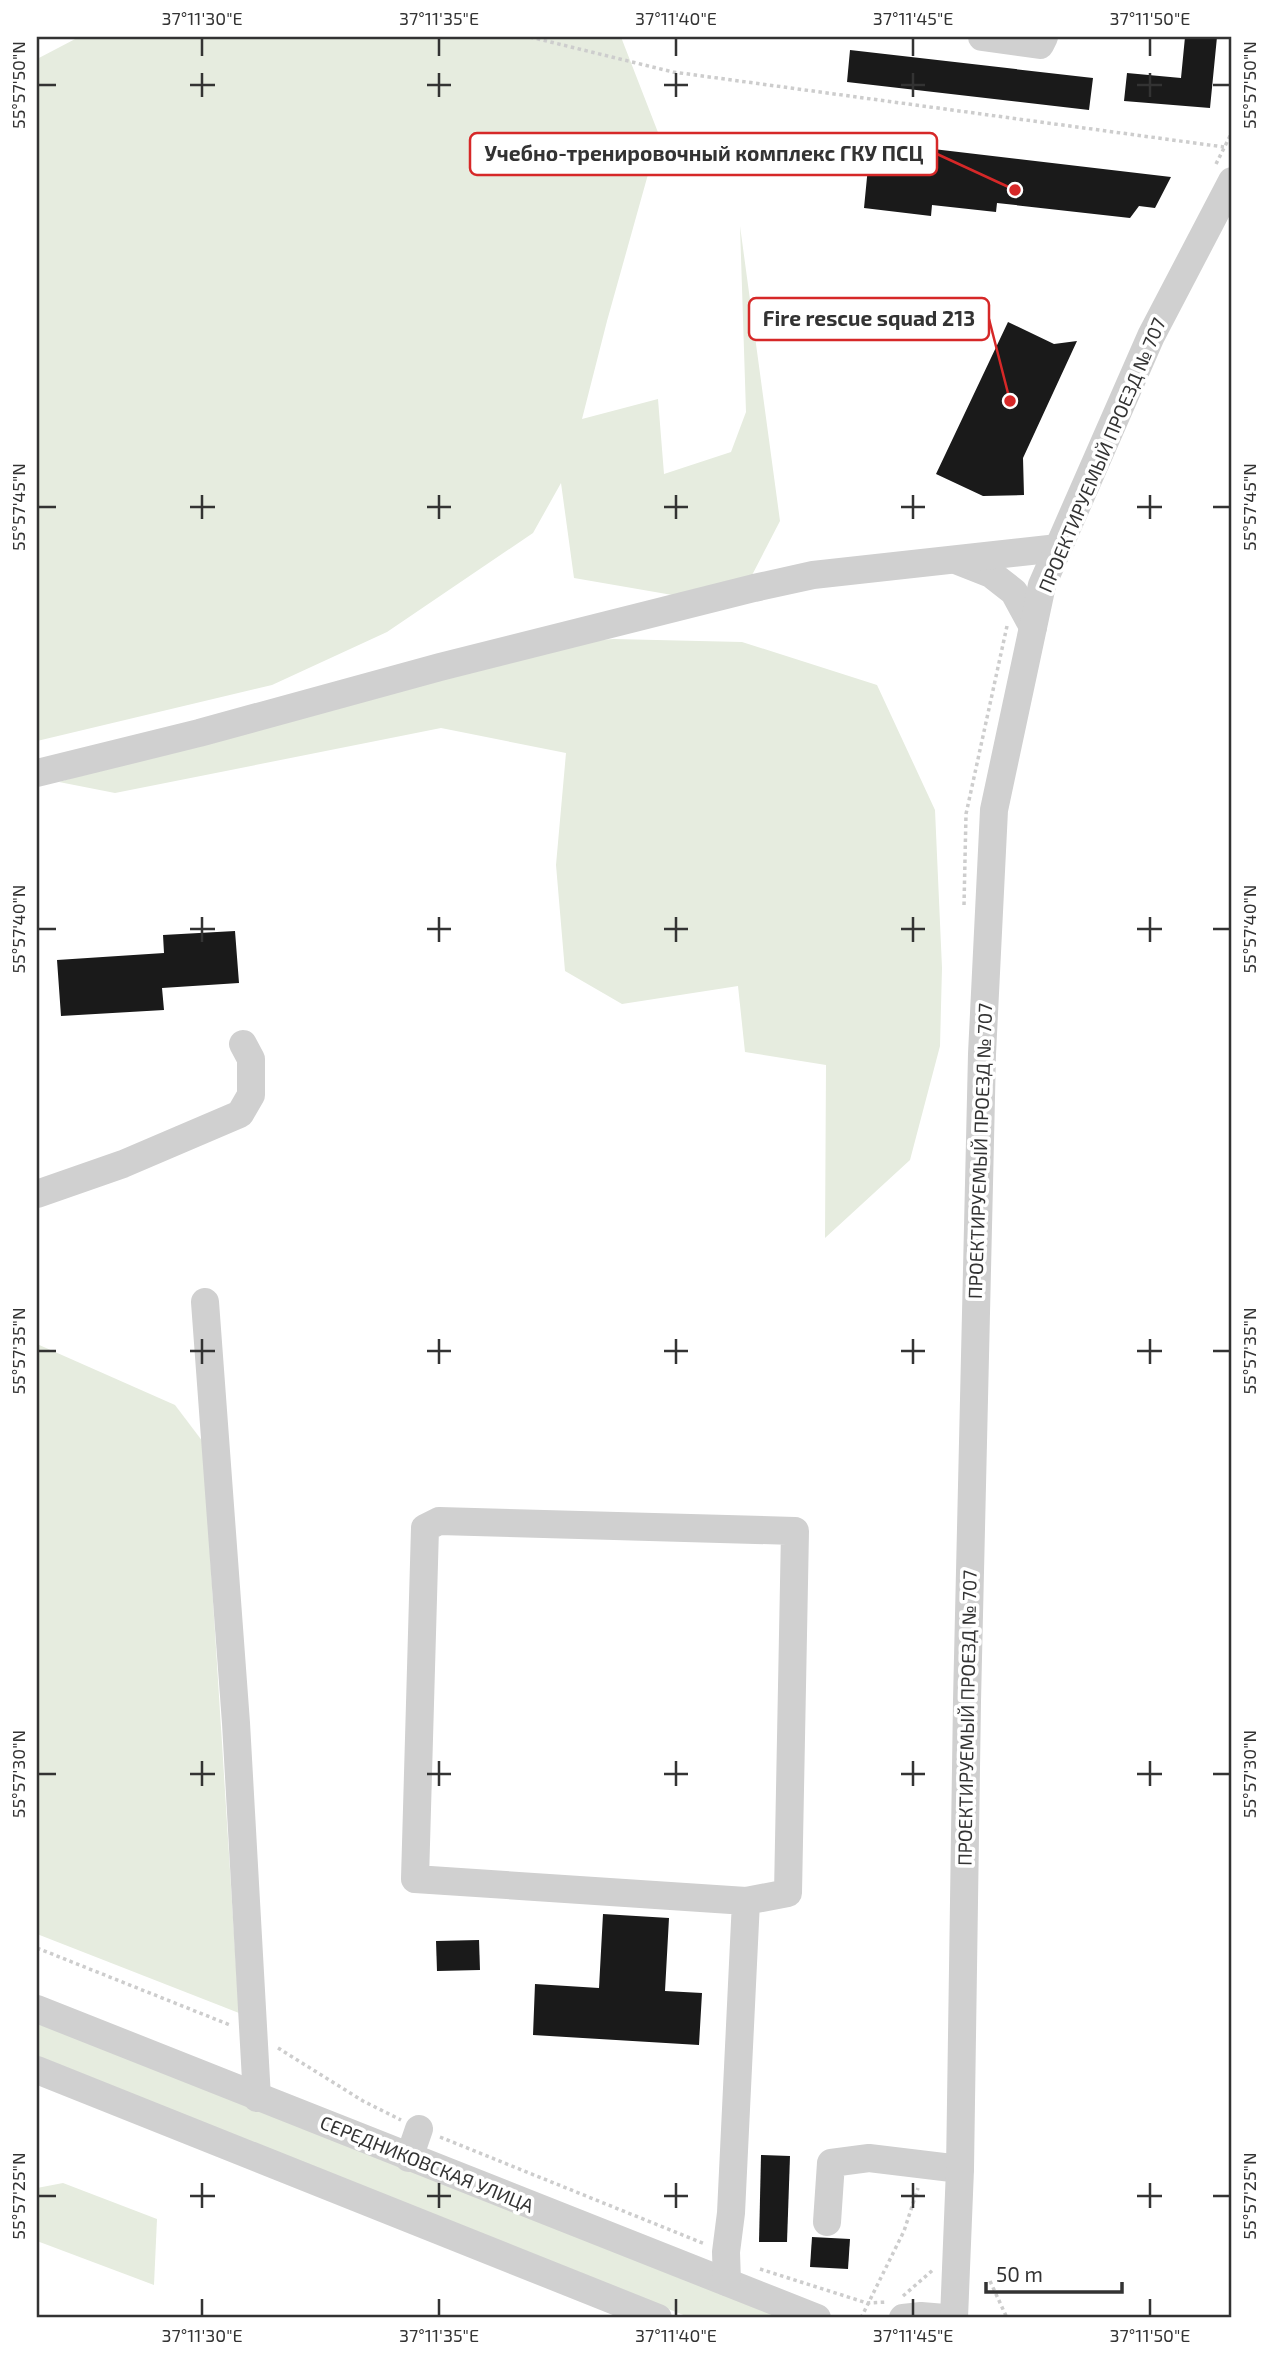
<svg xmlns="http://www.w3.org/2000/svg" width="1269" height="2355" font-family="'Exo 2',sans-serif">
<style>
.green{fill:#e6ecdf}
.building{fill:#1a1a1a}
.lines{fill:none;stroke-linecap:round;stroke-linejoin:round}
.path{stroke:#cdcdcd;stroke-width:3.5;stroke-dasharray:3.5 3.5;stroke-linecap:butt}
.minor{stroke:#d0d0d0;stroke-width:28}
.ticks{fill:none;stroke:#333;stroke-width:2.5}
.labels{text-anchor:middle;stroke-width:7;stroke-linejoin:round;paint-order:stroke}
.street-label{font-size:19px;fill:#333;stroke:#fff}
.leader{fill:none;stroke:#d62828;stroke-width:2.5}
.callout-dot{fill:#d62828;stroke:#fff;stroke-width:2.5}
.callout{fill:#fff;stroke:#d62828;stroke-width:2.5}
.callout-label{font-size:21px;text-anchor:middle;font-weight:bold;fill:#333}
.neatline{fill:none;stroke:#333;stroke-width:2.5}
.ticks-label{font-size:18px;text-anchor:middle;fill:#333}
</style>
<rect width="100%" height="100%" fill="#fff"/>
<g class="green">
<path d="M 79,37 L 621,37 L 659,135 L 607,321 L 582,419 L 658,399 L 664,474 L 731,452 L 746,412 L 740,226 L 780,521 L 736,606 L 574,578 L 561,483 L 533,533 L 387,632 L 272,685 L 37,741 L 37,59 Z"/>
<path d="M 614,639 L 742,642 L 877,685 L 935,810 L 942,968 L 940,1046 L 910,1160 L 825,1238 L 826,1065 L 745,1052 L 738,986 L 622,1004 L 565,971 L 556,865 L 566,753 L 441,728 L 115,793 L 59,782 L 521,645 Z"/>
<path d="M 37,1344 L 175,1405 L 203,1442 L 239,2013 L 37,1934 Z"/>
<path d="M 37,2023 L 783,2318 L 691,2318 L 37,2060 Z"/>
<path d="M 63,2183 L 157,2219 L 154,2285 L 37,2241 L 37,2188 Z"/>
</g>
<g class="building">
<path d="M 1185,37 L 1217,37 L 1210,108 L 1124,101 L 1127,73 L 1181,78 Z"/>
<path d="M 850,50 L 1093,78 L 1089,110 L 847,82 Z"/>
<path d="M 840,138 L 1171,177 L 1155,208 L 1139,206 L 1130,218 L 997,203 L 996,212 L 932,205 L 931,216 L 864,208 L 868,167 L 837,164 Z"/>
<path d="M 1008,322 L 1054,344 L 1077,341 L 1023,458 L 1024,495 L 983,496 L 936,474 Z"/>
<path d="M 235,931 L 239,983 L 162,988 L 164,1010 L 61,1016 L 57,960 L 164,953 L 163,935 Z"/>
<path d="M 603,1914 L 669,1918 L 665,1991 L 702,1993 L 699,2045 L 533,2035 L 535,1984 L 599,1988 Z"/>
<path d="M 479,1940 L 480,1970 L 437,1971 L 436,1941 Z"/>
<path d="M 761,2155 L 790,2156 L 787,2242 L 759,2242 Z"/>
<path d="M 812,2237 L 850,2239 L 848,2269 L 810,2267 Z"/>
</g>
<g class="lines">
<g class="path">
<path d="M 530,37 L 673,72 L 1224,147"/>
<path d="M 1216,164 L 1232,132"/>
<path d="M 964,905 L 966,814 L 1007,626"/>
<path d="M 37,1948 L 230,2025"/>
<path d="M 278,2048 L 363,2101 L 401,2120"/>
<path d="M 440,2137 L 705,2244"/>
<path d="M 760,2269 L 867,2303 L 887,2302"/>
<path d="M 990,2281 L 1007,2318"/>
<path d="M 903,2296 L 934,2269"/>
<path d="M 861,2318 L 904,2231 L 918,2188"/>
</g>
<g class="minor">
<path d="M 982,37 L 1040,45 L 1044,37"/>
<path d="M 958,561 L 991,574 L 1014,592 L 1033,627"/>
<path d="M 37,773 L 199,733 L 440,667 L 754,588 L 813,575 L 1058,548"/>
<path d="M 37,1194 L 123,1164 L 240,1114 L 251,1095 L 251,1059 L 243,1044"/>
<path d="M 205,1302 L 236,1723 L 257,2098"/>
<path d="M 37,2009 L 817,2318"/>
<path d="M 37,2070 L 658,2318"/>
<path d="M 409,2158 L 419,2129"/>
<path d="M 827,2222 L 831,2163 L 869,2158 L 960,2169"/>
<path d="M 727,2282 L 726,2252 L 731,2213 L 746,1901 L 788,1893 L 795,1531 L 439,1521 L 425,1528 L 415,1879 L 746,1901"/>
<path d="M 903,2318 L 921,2316 L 945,2318"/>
<path d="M 954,2318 L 960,2169 L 967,1701 L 982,1054 L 994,810 L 1042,585 L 1151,336 L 1232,181"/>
</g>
</g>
<path class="ticks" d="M 202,38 L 202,56M 439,38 L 439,56M 676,38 L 676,56M 913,38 L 913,56M 1150,38 L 1150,56M 202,73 L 202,97M 439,73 L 439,97M 676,73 L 676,97M 913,73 L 913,97M 1150,73 L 1150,97M 38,85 L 56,85M 190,85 L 215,85M 427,85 L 451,85M 664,85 L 688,85M 901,85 L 925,85M 1137,85 L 1162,85M 1213,85 L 1230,85M 202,495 L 202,519M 439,495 L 439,519M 676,495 L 676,519M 913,495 L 913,519M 1150,495 L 1150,519M 38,507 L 56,507M 190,507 L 215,507M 427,507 L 451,507M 664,507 L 688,507M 901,507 L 925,507M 1137,507 L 1162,507M 1213,507 L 1230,507M 202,917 L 202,942M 439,917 L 439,942M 676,917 L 676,942M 913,917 L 913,942M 1150,917 L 1150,942M 38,929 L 56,929M 190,929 L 215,929M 427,929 L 451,929M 664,929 L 688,929M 901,929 L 925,929M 1137,929 L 1162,929M 1213,929 L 1230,929M 202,1339 L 202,1364M 439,1339 L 439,1364M 676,1339 L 676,1364M 913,1339 L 913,1364M 1150,1339 L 1150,1364M 38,1351 L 56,1351M 190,1351 L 215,1351M 427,1351 L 451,1351M 664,1351 L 688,1351M 901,1351 L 925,1351M 1137,1351 L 1162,1351M 1213,1351 L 1230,1351M 202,1761 L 202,1786M 439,1761 L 439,1786M 676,1761 L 676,1786M 913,1761 L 913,1786M 1150,1761 L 1150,1786M 38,1774 L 56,1774M 190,1774 L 215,1774M 427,1774 L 451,1774M 664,1774 L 688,1774M 901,1774 L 925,1774M 1137,1774 L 1162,1774M 1213,1774 L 1230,1774M 202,2183 L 202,2208M 439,2183 L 439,2208M 676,2183 L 676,2208M 913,2183 L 913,2208M 1150,2183 L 1150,2208M 38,2196 L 56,2196M 190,2196 L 215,2196M 427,2196 L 451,2196M 664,2196 L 688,2196M 901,2196 L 925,2196M 1137,2196 L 1162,2196M 1213,2196 L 1230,2196M 202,2299 L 202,2316M 439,2299 L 439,2316M 676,2299 L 676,2316M 913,2299 L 913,2316M 1150,2299 L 1150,2316"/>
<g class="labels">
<g class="street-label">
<text transform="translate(1102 455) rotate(-67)" y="7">ПРОЕКТИРУЕМЫЙ ПРОЕЗД № 707</text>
<text transform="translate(980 1151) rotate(-88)" y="7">ПРОЕКТИРУЕМЫЙ ПРОЕЗД № 707</text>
<text transform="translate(967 1718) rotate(-89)" y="7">ПРОЕКТИРУЕМЫЙ ПРОЕЗД № 707</text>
<text transform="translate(427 2164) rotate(22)" y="7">СЕРЕДНИКОВСКАЯ УЛИЦА</text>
</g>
</g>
<path class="leader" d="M1015 190L937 154M1010 401L989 319"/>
<g class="callout-dot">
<circle cx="1015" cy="190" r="7"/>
<circle cx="1010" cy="401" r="7"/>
</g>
<g class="callout">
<rect x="470" y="133" width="467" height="42" rx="7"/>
<rect x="749" y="298" width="240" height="42" rx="7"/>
</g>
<g class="callout-label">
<text x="704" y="161">Учебно-тренировочный комплекс ГКУ ПСЦ</text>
<text x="869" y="326">Fire rescue squad 213</text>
</g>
<rect width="1269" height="2355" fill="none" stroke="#ffffff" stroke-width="77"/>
<path d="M986 2282v10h136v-10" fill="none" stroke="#333333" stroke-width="3.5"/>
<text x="996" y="2282" font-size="21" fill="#333333" stroke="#ffffff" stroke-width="5" paint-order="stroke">50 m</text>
<rect x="38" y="38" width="1192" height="2278" class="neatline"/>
<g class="ticks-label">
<text x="202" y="25">37°11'30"E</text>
<text x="439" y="25">37°11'35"E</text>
<text x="676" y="25">37°11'40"E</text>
<text x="913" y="25">37°11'45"E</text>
<text x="1150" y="25">37°11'50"E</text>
<text transform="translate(19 85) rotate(-90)" y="6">55°57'50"N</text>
<text transform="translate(1250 85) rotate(-90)" y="6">55°57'50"N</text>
<text transform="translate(19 507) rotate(-90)" y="6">55°57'45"N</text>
<text transform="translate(1250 507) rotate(-90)" y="6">55°57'45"N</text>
<text transform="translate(19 929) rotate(-90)" y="6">55°57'40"N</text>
<text transform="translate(1250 929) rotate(-90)" y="6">55°57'40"N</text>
<text transform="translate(19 1351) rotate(-90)" y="6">55°57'35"N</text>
<text transform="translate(1250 1351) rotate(-90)" y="6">55°57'35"N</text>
<text transform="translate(19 1774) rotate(-90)" y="6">55°57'30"N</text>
<text transform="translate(1250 1774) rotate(-90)" y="6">55°57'30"N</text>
<text transform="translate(19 2196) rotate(-90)" y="6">55°57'25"N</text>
<text transform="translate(1250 2196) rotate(-90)" y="6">55°57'25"N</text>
<text x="202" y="2342">37°11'30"E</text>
<text x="439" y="2342">37°11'35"E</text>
<text x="676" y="2342">37°11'40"E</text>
<text x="913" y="2342">37°11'45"E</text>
<text x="1150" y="2342">37°11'50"E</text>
</g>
</svg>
